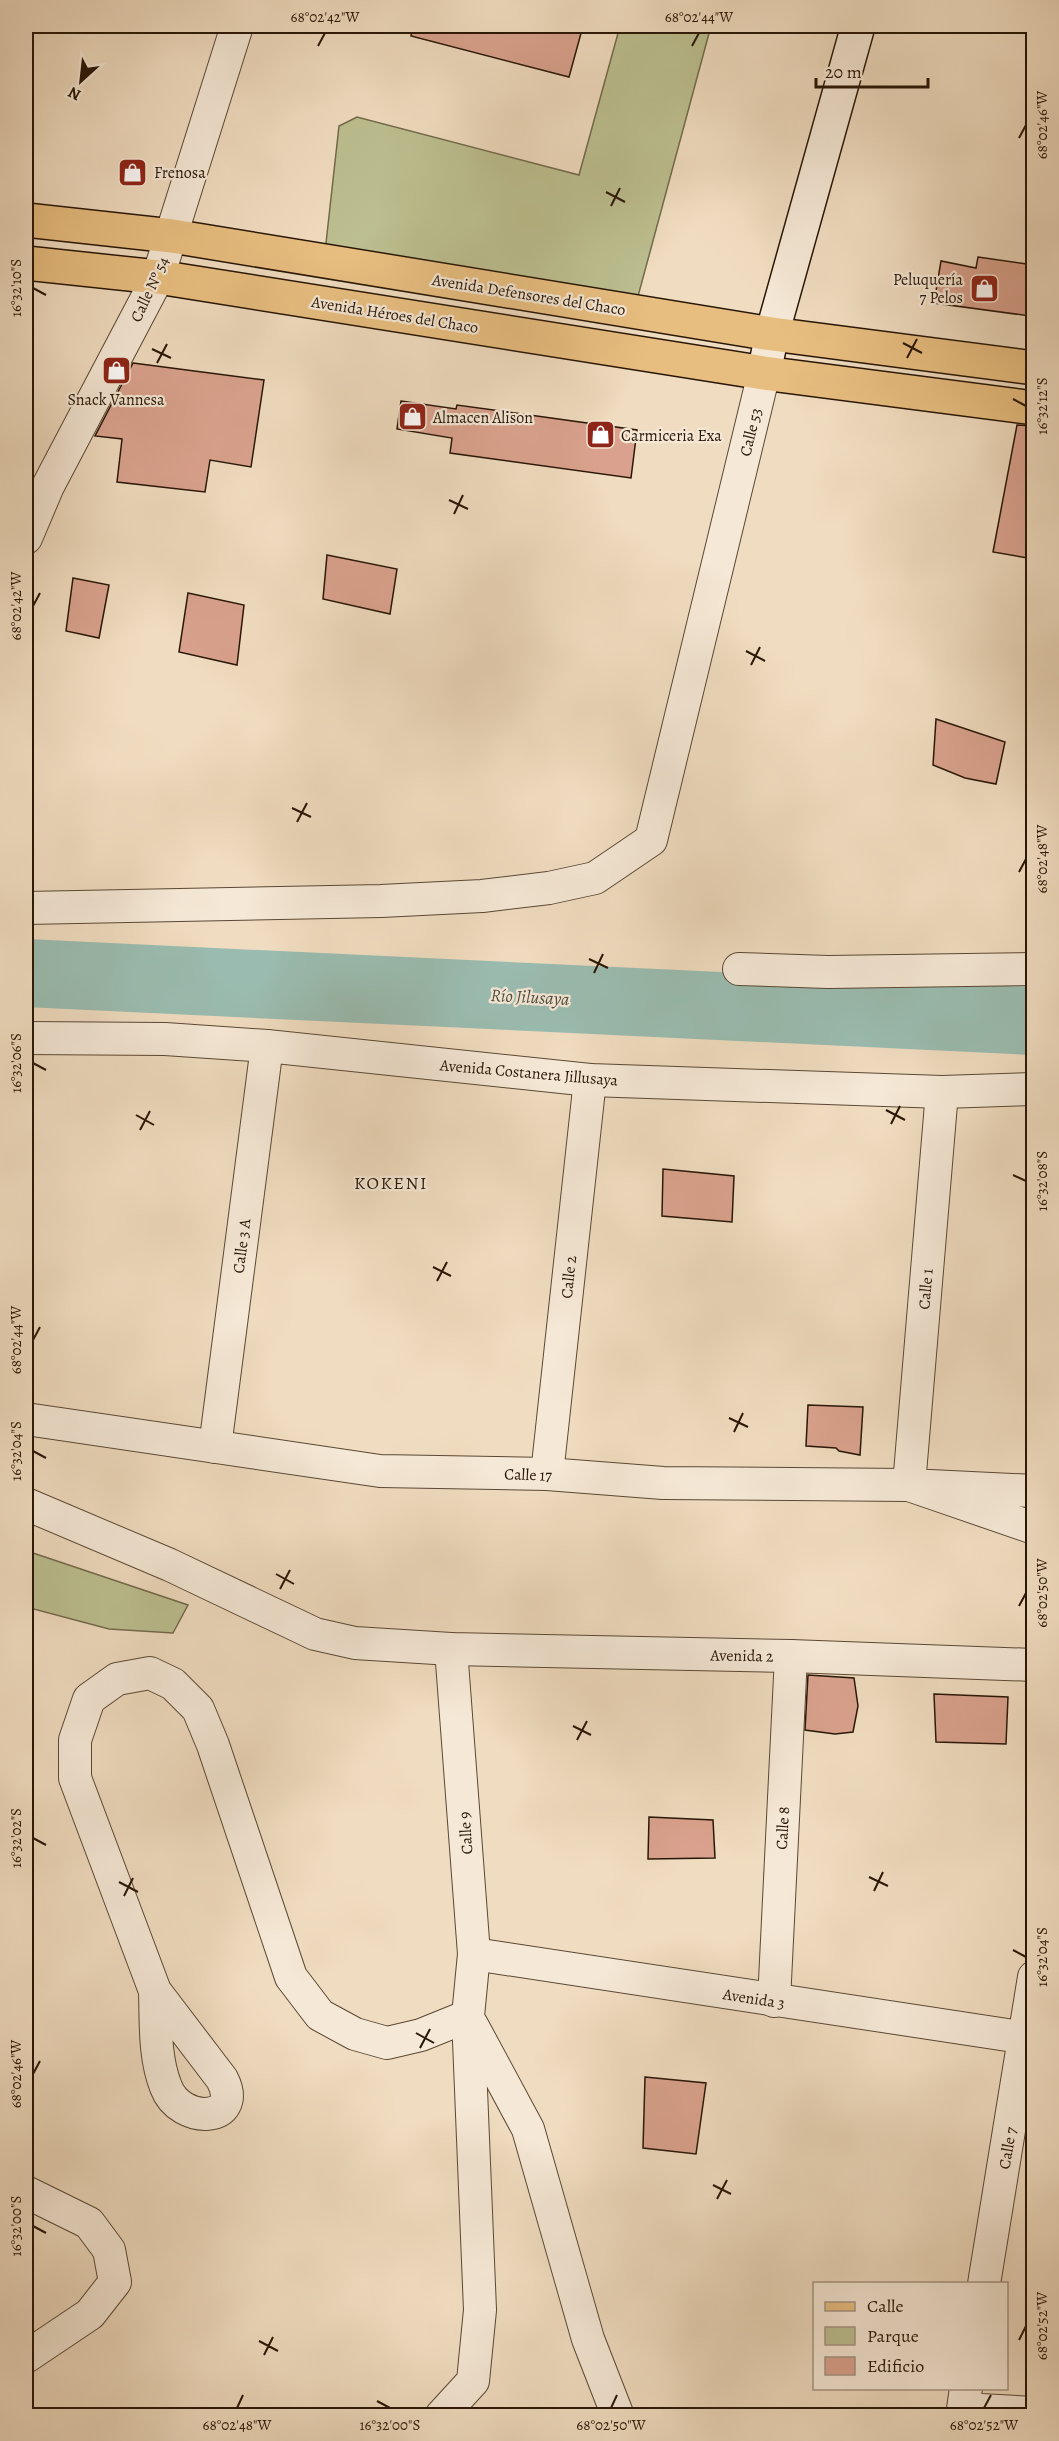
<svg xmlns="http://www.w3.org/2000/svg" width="1059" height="2441" font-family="Alegreya,serif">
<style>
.green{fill:#bcbf90;stroke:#726a4b;stroke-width:1.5}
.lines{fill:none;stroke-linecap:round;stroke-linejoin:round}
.river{stroke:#9abcb0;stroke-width:68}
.building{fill:#daa28e;stroke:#281606;stroke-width:1.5}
.street-casing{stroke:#5a4834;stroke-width:34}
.secondary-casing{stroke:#281606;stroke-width:36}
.primary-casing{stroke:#281606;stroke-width:36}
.street{stroke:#f5e8d6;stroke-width:32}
.secondary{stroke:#f5e8d6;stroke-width:33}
.primary{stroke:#e8be80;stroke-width:33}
.ticks{fill:none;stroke:#281606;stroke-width:2}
.labels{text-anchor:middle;stroke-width:4.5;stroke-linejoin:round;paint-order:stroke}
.poi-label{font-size:16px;fill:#281606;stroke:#f5e8d6;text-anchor:start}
.street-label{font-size:16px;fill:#281606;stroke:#f5e8d6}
.water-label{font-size:18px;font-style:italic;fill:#505042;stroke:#f5e8d6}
.neighbourhood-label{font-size:18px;letter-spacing:1.5px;fill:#281606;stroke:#f5e8d6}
.neatline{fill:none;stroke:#281606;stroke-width:2}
.ticks-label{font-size:15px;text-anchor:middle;fill:#281606}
</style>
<rect width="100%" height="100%" fill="#f0dcc0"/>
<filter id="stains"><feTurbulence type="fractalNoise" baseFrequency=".00333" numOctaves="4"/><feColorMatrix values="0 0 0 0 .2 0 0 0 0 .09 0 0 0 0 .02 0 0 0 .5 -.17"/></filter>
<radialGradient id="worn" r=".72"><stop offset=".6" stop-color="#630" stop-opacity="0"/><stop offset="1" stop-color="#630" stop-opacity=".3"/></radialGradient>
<g class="green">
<path d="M 620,26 L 711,26 L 637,300 L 325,252 L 339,126 L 357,117 L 579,175 Z"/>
<path d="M 26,1551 L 36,1554 L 188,1605 L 173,1633 L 109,1629 L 26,1607 Z"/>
</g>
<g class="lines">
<path class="river" d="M 26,973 L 1034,1021"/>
</g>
<g class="building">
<path d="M 412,26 L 583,26 L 569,77 L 411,36 Z"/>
<path d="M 978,257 L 1034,265 L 1030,316 L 934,303 L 941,261 L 976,268 Z"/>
<path d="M 133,363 L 264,380 L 251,467 L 210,460 L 205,492 L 117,482 L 122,439 L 95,436 Z"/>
<path d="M 401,401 L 456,409 L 457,405 L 637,430 L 631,478 L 450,453 L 452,438 L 397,429 Z"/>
<path d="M 1017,425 L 1034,426 L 1034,559 L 993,552 Z"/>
<path d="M 327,555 L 397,569 L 390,614 L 323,599 Z"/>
<path d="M 73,578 L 109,585 L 99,638 L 66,631 Z"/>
<path d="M 188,593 L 244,605 L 237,665 L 179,652 Z"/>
<path d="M 936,719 L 1005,742 L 996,784 L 965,778 L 933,765 Z"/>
<path d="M 663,1169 L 734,1176 L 732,1222 L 662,1216 Z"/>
<path d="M 808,1405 L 863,1407 L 860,1455 L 839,1451 L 836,1448 L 806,1446 Z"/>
<path d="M 808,1675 L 854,1678 L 858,1706 L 853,1732 L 835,1734 L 805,1730 Z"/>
<path d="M 934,1694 L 1008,1697 L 1006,1744 L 936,1742 Z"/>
<path d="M 649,1817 L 713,1820 L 715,1858 L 648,1859 Z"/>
<path d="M 645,2077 L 706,2083 L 696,2154 L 643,2148 Z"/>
</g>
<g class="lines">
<defs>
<g id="street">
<path d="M 26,538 L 48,486 L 158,277 L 237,26"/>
<path d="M 26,908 L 381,901 L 482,896 L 549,888 L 595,878 L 651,840 L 764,373"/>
<path d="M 739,969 L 828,972 L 1034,969"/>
<path d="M 26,1038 L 165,1039 L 267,1046 L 590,1080 L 942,1092 L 1034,1089"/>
<path d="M 942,1092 L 909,1485 L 1034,1528"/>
<path d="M 26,1419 L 380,1471 L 547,1474 L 663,1483 L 909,1485 L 1034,1491"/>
<path d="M 215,1447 L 267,1046"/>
<path d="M 547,1474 L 590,1080"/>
<path d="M 26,1504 L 170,1565 L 315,1634 L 355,1643 L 451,1649 L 791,1656 L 1034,1665"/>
<path d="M 474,1954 L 1034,2039"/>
<path d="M 155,1991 C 156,2023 154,2057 166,2087 C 180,2125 245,2123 222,2079 L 155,1991 L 75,1778 L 75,1740 L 89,1699 L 117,1679 L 150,1673 L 173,1684 L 198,1709 L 213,1745 L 291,1977 L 320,2015 L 355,2034 L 387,2043 L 421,2035 L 468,2016"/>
<path d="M 774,2001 L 791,1656"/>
<path d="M 472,2025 L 528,2129 L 588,2339 L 618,2416"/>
<path d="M 26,2192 L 89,2223 L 109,2250 L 115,2282 L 90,2314 L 26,2357"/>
<path d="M 984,2284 L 1034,1977"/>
<path d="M 966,2388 L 963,2409 L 1034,2413"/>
<path d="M 441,2416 L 473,2381 L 480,2310 L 468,2016 L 474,1954 L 451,1649"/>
</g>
<path id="secondary" d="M 764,373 L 772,334 L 858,26"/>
<g id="primary">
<path d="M 26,220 L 172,236 L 772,334 L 1034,368"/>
<path d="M 26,263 L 158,277 L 764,373 L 1034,408"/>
</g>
</defs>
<use href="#street" class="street-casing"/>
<use href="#secondary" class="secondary-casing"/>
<use href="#primary" class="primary-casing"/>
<use href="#street" class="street"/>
<use href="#secondary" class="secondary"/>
<use href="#primary" class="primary"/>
</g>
<path class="ticks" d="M 318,46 L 325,33M 692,46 L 699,33M 1019,138 L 1026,125M 606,192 L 625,202M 611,206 L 620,188M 33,288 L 46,295M 903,343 L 922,353M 152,349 L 171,358M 907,358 L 917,339M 157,363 L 167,344M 1013,399 L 1026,406M 449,500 L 468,509M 454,514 L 463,495M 33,606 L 40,593M 746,651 L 765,661M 751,665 L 760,647M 292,808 L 311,817M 297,822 L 307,803M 1019,872 L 1026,859M 589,959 L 608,968M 594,973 L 603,954M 33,1063 L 46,1070M 886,1110 L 905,1120M 136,1115 L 154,1125M 891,1124 L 900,1106M 140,1130 L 150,1111M 1013,1175 L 1026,1181M 433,1267 L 451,1276M 437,1281 L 447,1262M 33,1340 L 40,1327M 729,1418 L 748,1427M 734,1432 L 743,1413M 33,1451 L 46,1458M 276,1574 L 294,1584M 280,1589 L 290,1570M 1019,1606 L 1026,1593M 573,1726 L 591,1735M 577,1740 L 587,1721M 33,1838 L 46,1845M 869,1877 L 888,1886M 119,1882 L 138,1892M 874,1891 L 883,1872M 124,1896 L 133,1878M 1013,1950 L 1026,1957M 416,2033 L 434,2043M 420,2048 L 430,2029M 33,2074 L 40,2061M 713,2185 L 731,2194M 717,2199 L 727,2180M 33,2226 L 46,2233M 1019,2340 L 1026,2326M 259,2341 L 278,2351M 264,2355 L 273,2337M 377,2401 L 390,2408M 237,2408 L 243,2395M 611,2408 L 617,2395M 984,2408 L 991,2395"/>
<defs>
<symbol id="shop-square" viewBox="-11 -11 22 22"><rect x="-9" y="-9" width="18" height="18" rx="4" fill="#8f2418" stroke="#f5e8d6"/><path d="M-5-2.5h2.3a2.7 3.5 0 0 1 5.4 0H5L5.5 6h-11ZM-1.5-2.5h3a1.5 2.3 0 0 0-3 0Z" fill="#fff"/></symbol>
</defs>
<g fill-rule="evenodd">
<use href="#shop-square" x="116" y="156" width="33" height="33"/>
<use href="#shop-square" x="968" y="272" width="33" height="33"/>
<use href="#shop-square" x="100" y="354" width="33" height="33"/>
<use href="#shop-square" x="396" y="400" width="33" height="33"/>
<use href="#shop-square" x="584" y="418" width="33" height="33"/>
</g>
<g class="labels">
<g class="poi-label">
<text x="154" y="178">Frenosa</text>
<text x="963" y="285" text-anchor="end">Peluquería<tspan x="963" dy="18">7 Pelos</tspan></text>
<text x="116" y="405" text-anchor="middle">Snack Vannesa</text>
<text x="433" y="423">Almacen Alison</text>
<text x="621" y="441">Carmiceria Exa</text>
</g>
<g class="street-label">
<text transform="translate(149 289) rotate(-65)" y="6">Calle Nº 54</text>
<text transform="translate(529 294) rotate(9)" y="6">Avenida Defensores del Chaco</text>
<text transform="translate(395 314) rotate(9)" y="6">Avenida Héroes del Chaco</text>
<text transform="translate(750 432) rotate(-76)" y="6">Calle 53</text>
<text transform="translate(529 1072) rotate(5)" y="6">Avenida Costanera Jillusaya</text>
<text transform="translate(241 1246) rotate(-83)" y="6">Calle 3 A</text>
<text transform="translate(568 1277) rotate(-84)" y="6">Calle 2</text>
<text transform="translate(925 1289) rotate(-85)" y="6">Calle 1</text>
<text transform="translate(528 1474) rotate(2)" y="6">Calle 17</text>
<text transform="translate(742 1655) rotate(1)" y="6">Avenida 2</text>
<text transform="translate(782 1828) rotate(-87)" y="6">Calle 8</text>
<text transform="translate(465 1833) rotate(-94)" y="6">Calle 9</text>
<text transform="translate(754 1998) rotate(9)" y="6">Avenida 3</text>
<text transform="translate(1007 2148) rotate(-80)" y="6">Calle 7</text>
</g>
<g class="water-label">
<text transform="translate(530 997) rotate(3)" y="6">Río Jilusaya</text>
</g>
<g class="neighbourhood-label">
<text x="391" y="1189">KOKENI</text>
</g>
</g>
<rect width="1059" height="2441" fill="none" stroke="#f0dcc0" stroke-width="66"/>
<rect x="813" y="2282" width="195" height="108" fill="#f5e8d6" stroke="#a39483" stroke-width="1.5"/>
<rect x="825" y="2302" width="30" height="9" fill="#e8be80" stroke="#a39483" stroke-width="1.5"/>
<text x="867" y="2312" font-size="18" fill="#281606">Calle</text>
<rect x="825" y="2327" width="30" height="18" fill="#bcbf90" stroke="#a39483" stroke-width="1.5"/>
<text x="867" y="2342" font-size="18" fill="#281606">Parque</text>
<rect x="825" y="2357" width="30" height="18" fill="#daa28e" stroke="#a39483" stroke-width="1.5"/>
<text x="867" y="2372" font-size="18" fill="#281606">Edificio</text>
<g transform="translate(81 81) rotate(207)" stroke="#f5e8d6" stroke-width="4.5" paint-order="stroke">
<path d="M0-4.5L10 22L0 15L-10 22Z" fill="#281606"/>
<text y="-9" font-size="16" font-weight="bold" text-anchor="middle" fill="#281606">N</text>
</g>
<path d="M816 78v9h112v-9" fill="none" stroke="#281606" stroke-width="3"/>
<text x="825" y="78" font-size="18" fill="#281606" stroke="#f5e8d6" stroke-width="4.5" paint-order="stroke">20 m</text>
<rect x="33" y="33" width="993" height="2375" class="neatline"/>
<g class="ticks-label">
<text x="325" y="22">68°02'42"W</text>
<text x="699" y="22">68°02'44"W</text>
<text transform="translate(1042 125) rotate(-90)" y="5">68°02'46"W</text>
<text transform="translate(16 288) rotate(-90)" y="5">16°32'10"S</text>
<text transform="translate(1042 406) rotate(-90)" y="5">16°32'12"S</text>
<text transform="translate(16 606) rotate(-90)" y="5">68°02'42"W</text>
<text transform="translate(1042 859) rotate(-90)" y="5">68°02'48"W</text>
<text transform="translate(16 1063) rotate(-90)" y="5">16°32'06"S</text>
<text transform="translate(1042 1181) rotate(-90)" y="5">16°32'08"S</text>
<text transform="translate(16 1340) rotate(-90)" y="5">68°02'44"W</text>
<text transform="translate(16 1451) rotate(-90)" y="5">16°32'04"S</text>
<text transform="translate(1042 1593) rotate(-90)" y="5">68°02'50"W</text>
<text transform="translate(16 1838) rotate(-90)" y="5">16°32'02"S</text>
<text transform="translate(1042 1957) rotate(-90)" y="5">16°32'04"S</text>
<text transform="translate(16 2074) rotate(-90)" y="5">68°02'46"W</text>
<text transform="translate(16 2226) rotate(-90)" y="5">16°32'00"S</text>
<text transform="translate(1042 2326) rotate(-90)" y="5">68°02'52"W</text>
<text x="237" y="2430">68°02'48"W</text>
<text x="390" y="2430">16°32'00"S</text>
<text x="611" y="2430">68°02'50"W</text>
<text x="984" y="2430">68°02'52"W</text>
</g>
<rect width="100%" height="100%" filter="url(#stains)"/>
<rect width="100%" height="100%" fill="url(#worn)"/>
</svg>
